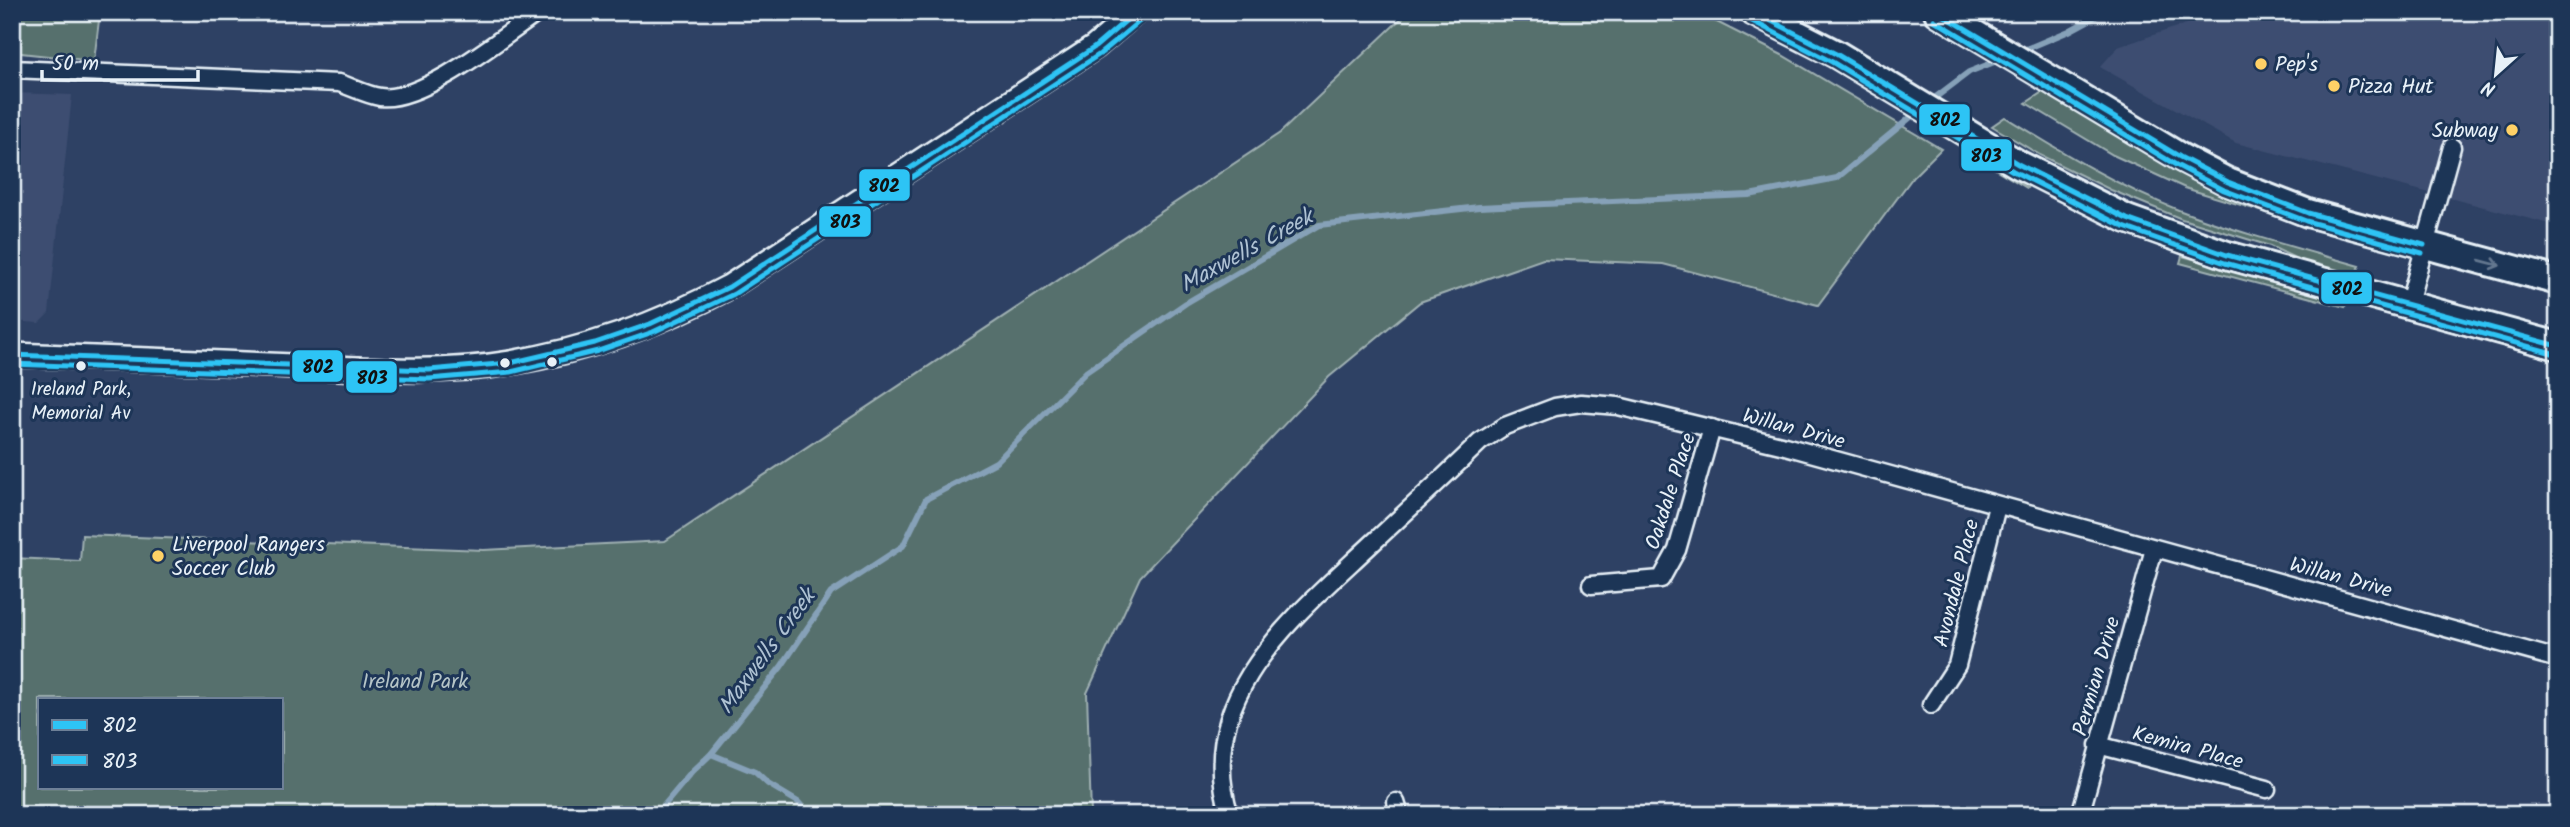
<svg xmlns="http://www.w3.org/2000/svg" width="2570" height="827" font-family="Kalam,sans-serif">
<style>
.built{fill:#3e4e71}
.green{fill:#56706d;stroke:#9fb0b2;stroke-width:2;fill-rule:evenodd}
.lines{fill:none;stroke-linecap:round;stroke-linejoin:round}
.stream{stroke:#86a1b8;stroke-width:6}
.street-casing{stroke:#e8f1f8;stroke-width:21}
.secondary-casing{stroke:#e8f1f8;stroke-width:28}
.primary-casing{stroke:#e8f1f8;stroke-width:32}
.street{stroke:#1d3557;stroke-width:16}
.secondary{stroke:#1d3557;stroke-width:23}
.primary{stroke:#1d3557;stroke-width:26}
.bus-1-casing{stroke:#1d3557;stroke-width:10}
.bus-2-casing{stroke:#1d3557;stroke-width:10}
.bus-1{stroke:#2dc4f5;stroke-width:5}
.bus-2{stroke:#2dc4f5;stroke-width:5}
.oneway{stroke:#64778f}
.poi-dot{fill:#ffd166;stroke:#1d3557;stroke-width:2.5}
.bus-dot{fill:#e8f1f8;stroke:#1d3557;stroke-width:2.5}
.labels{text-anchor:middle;stroke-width:6;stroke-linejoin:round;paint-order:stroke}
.bus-label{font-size:19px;fill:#e8f1f8;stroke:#1d3557}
.poi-label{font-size:21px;fill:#e8f1f8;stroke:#1d3557;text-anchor:start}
.street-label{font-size:21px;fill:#e8f1f8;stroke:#1d3557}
.park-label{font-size:21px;fill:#b5c4c7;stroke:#1d3557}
.water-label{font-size:23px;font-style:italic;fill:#afc2d3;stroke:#1d3557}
.line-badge{stroke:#1d3557;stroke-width:2.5}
.pale-badge-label{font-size:19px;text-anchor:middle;font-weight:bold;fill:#111}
</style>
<rect width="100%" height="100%" fill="#2e4164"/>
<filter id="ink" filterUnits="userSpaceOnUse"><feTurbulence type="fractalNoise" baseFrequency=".0143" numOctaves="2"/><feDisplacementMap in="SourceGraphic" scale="14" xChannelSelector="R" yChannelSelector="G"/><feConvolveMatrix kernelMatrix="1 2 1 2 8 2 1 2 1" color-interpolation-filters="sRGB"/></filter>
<g filter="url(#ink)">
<g class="built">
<path d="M 2221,12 L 2558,12 L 2558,226 L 2236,143 L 2100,67 L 2118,47 Z"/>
<path d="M 12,93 L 72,95 L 49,313 L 39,323 L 12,321 Z"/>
</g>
<g class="green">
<path d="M 12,12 L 100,12 L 94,61 L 12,52 Z"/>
<path d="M 1408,12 L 1697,12 L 1782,55 L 1941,149 L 1913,177 L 1818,305 L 1663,264 L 1543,259 L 1420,302 L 1329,377 L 1140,577 L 1087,693 L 1091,815 L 12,815 L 12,558 L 80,561 L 82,535 L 484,550 L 665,541 L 1280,133 ZM 40,699 L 282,699 L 282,787 L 40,787 Z"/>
<path d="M 2047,89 L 2344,231 L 2343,236 L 2185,188 L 2113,155 L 2026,103 Z"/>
<path d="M 2005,117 C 2062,152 2118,187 2181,211 C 2239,233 2300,249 2360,266 L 2354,278 L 2318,269 L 2270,246 L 2182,219 L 2111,190 L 2040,155 L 1992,126 Z"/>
<path d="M 1979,156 L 2029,184 L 2027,188 L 1985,163 L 1980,164 L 1977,168 L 1971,161 Z"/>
<path d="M 2182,256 L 2347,300 L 2345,307 L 2180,263 Z"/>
</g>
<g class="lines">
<g class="stream">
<path d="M 2019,52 L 2069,31 L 2104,12"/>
<path d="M 1928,103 L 1969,72 L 2002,59"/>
<path d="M 711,754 L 755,772 L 768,784 L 798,802 L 810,815"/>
<path d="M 656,815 L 692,772 L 711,754 L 781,667 L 831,593 L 903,546 L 926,499 L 996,462 L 1086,372 L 1186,303 L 1319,225 L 1479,207 L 1749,195 L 1837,178 L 1917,112"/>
</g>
<defs>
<g id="street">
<path d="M 12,69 L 339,83 C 352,87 366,95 380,97 C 422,103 504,36 539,12"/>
<path d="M 2409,303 L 2452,147"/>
<path d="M 1591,585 L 1661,579 L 1677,550 L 1712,428"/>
<path d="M 1931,705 L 1957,665 L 1997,506"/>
<path d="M 2098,745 L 2267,789"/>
<path d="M 1396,802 L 1400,815"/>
<path d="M 1230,815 C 1192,701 1290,620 1364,551 C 1403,515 1442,479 1480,442 L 1505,426 L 1555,407 L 1581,403 L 1618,406 L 1785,446 L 2558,659"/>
<path d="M 2080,815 L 2154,549"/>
</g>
<path id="secondary" d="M 12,355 C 106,358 199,362 293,366 C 365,369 439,375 510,363 C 588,350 660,324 729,287 L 1095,47 L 1136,12"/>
<g id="primary">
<path d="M 1754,12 L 1836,54 L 2018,164 L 2127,219 L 2227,255 L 2558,346"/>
<path d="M 1938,12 L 2180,157 L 2228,182 L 2308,213 L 2558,281"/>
</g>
</defs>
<use href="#street" class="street-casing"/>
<use href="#secondary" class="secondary-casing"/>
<use href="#primary" class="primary-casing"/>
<use href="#street" class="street"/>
<use href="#secondary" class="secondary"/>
<use href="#primary" class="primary"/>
<defs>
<g id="bus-1">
<path d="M 1754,12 L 1836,54 L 2018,164 L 2127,219 L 2227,255 L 2558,346"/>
<path d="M 1938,12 L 2180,157 L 2228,182 L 2308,213 L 2424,245"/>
<path d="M 12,355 L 429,370 L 510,363 L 595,343 L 650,324 L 729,287 L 1095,47 L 1136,12"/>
</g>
<g id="bus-2">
<path d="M 1750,20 L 1832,62 L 2013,171 L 2124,227 L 2225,263 L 2556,354"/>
<path d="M 1934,20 L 2176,165 L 2224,190 L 2306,221 L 2422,253"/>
<path d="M 12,364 L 429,379 L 511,372 L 598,351 L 653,332 L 734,294 L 1100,54 L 1142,19"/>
</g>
</defs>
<use href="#bus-1" class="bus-1-casing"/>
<use href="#bus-2" class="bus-2-casing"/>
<use href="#bus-1" class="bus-1"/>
<use href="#bus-2" class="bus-2"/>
</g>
<defs><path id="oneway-shaft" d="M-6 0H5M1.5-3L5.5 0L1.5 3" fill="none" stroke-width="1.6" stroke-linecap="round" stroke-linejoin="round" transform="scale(1.75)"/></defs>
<use class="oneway" href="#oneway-shaft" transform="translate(2490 263) rotate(15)"/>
</g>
<g class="poi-dot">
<circle cx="2261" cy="64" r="7"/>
<circle cx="2334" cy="86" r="7"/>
<circle cx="2512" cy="130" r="7"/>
<circle cx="158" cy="556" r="7"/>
</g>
<g class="bus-dot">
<circle cx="552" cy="362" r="6"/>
<circle cx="505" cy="363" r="6"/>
<circle cx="81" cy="366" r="6"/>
</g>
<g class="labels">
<g class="bus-label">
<text x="81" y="395">Ireland Park,<tspan x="81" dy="24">Memorial Av</tspan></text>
</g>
<g class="poi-label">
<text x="2275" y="71">Pep's</text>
<text x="2348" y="93">Pizza Hut</text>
<text x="2498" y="137" text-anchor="end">Subway</text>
<text x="172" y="551">Liverpool Rangers<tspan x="172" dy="24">Soccer Club</tspan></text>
</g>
<g class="street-label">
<text transform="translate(1794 428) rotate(15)" y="7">Willan Drive</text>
<text transform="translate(1670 491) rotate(-72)" y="7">Oakdale Place</text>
<text transform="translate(2341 577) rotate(15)" y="7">Willan Drive</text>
<text transform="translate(1956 583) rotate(-76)" y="7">Avondale Place</text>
<text transform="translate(2096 676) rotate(-74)" y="7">Permian Drive</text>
<text transform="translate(2188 747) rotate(15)" y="7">Kemira Place</text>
</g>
<g class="park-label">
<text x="415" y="688">Ireland Park</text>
</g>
<g class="water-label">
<text transform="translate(1246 250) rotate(-29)" y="8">Maxwells Creek</text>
<text transform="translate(766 651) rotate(-54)" y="8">Maxwells Creek</text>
</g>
</g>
<g class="line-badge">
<rect x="1918" y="103" width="53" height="33" rx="7" fill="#2dc4f5"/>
<rect x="1960" y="138" width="53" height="34" rx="7" fill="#2dc4f5"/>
<rect x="858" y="168" width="53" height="34" rx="7" fill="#2dc4f5"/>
<rect x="818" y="205" width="54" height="33" rx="7" fill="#2dc4f5"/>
<rect x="2320" y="271" width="53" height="34" rx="7" fill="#2dc4f5"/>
<rect x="291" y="349" width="53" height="34" rx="7" fill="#2dc4f5"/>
<rect x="345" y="360" width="53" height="34" rx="7" fill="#2dc4f5"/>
</g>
<g class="pale-badge-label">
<text x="1945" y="126">802</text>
<text x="1986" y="162">803</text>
<text x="884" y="192">802</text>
<text x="845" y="228">803</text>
<text x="2347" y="295">802</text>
<text x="318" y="373">802</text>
<text x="372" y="384">803</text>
</g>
<rect width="2570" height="827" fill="none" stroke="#1d3557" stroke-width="42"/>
<rect x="21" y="21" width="2528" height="785" fill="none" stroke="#e8f1f8" stroke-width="2.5" filter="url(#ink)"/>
<rect x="38" y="698" width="245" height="91" fill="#1d3557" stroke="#6e8097" stroke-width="2"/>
<rect x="52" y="720" width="35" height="10" fill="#2dc4f5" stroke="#6e8097" stroke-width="2"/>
<text x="102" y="732" font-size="21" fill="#e8f1f8">802</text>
<rect x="52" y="755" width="35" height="10" fill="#2dc4f5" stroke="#6e8097" stroke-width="2"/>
<text x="102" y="768" font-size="21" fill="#e8f1f8">803</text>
<g transform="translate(2496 74) rotate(207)" stroke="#1d3557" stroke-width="5" paint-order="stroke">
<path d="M0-5L12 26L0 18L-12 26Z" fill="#e8f1f8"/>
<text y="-10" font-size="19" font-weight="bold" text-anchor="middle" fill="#e8f1f8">N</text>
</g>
<path d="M42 70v10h156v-10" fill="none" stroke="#e8f1f8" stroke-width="3.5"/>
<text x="52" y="70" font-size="21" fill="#e8f1f8" stroke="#1d3557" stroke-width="5" paint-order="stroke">50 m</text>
</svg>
